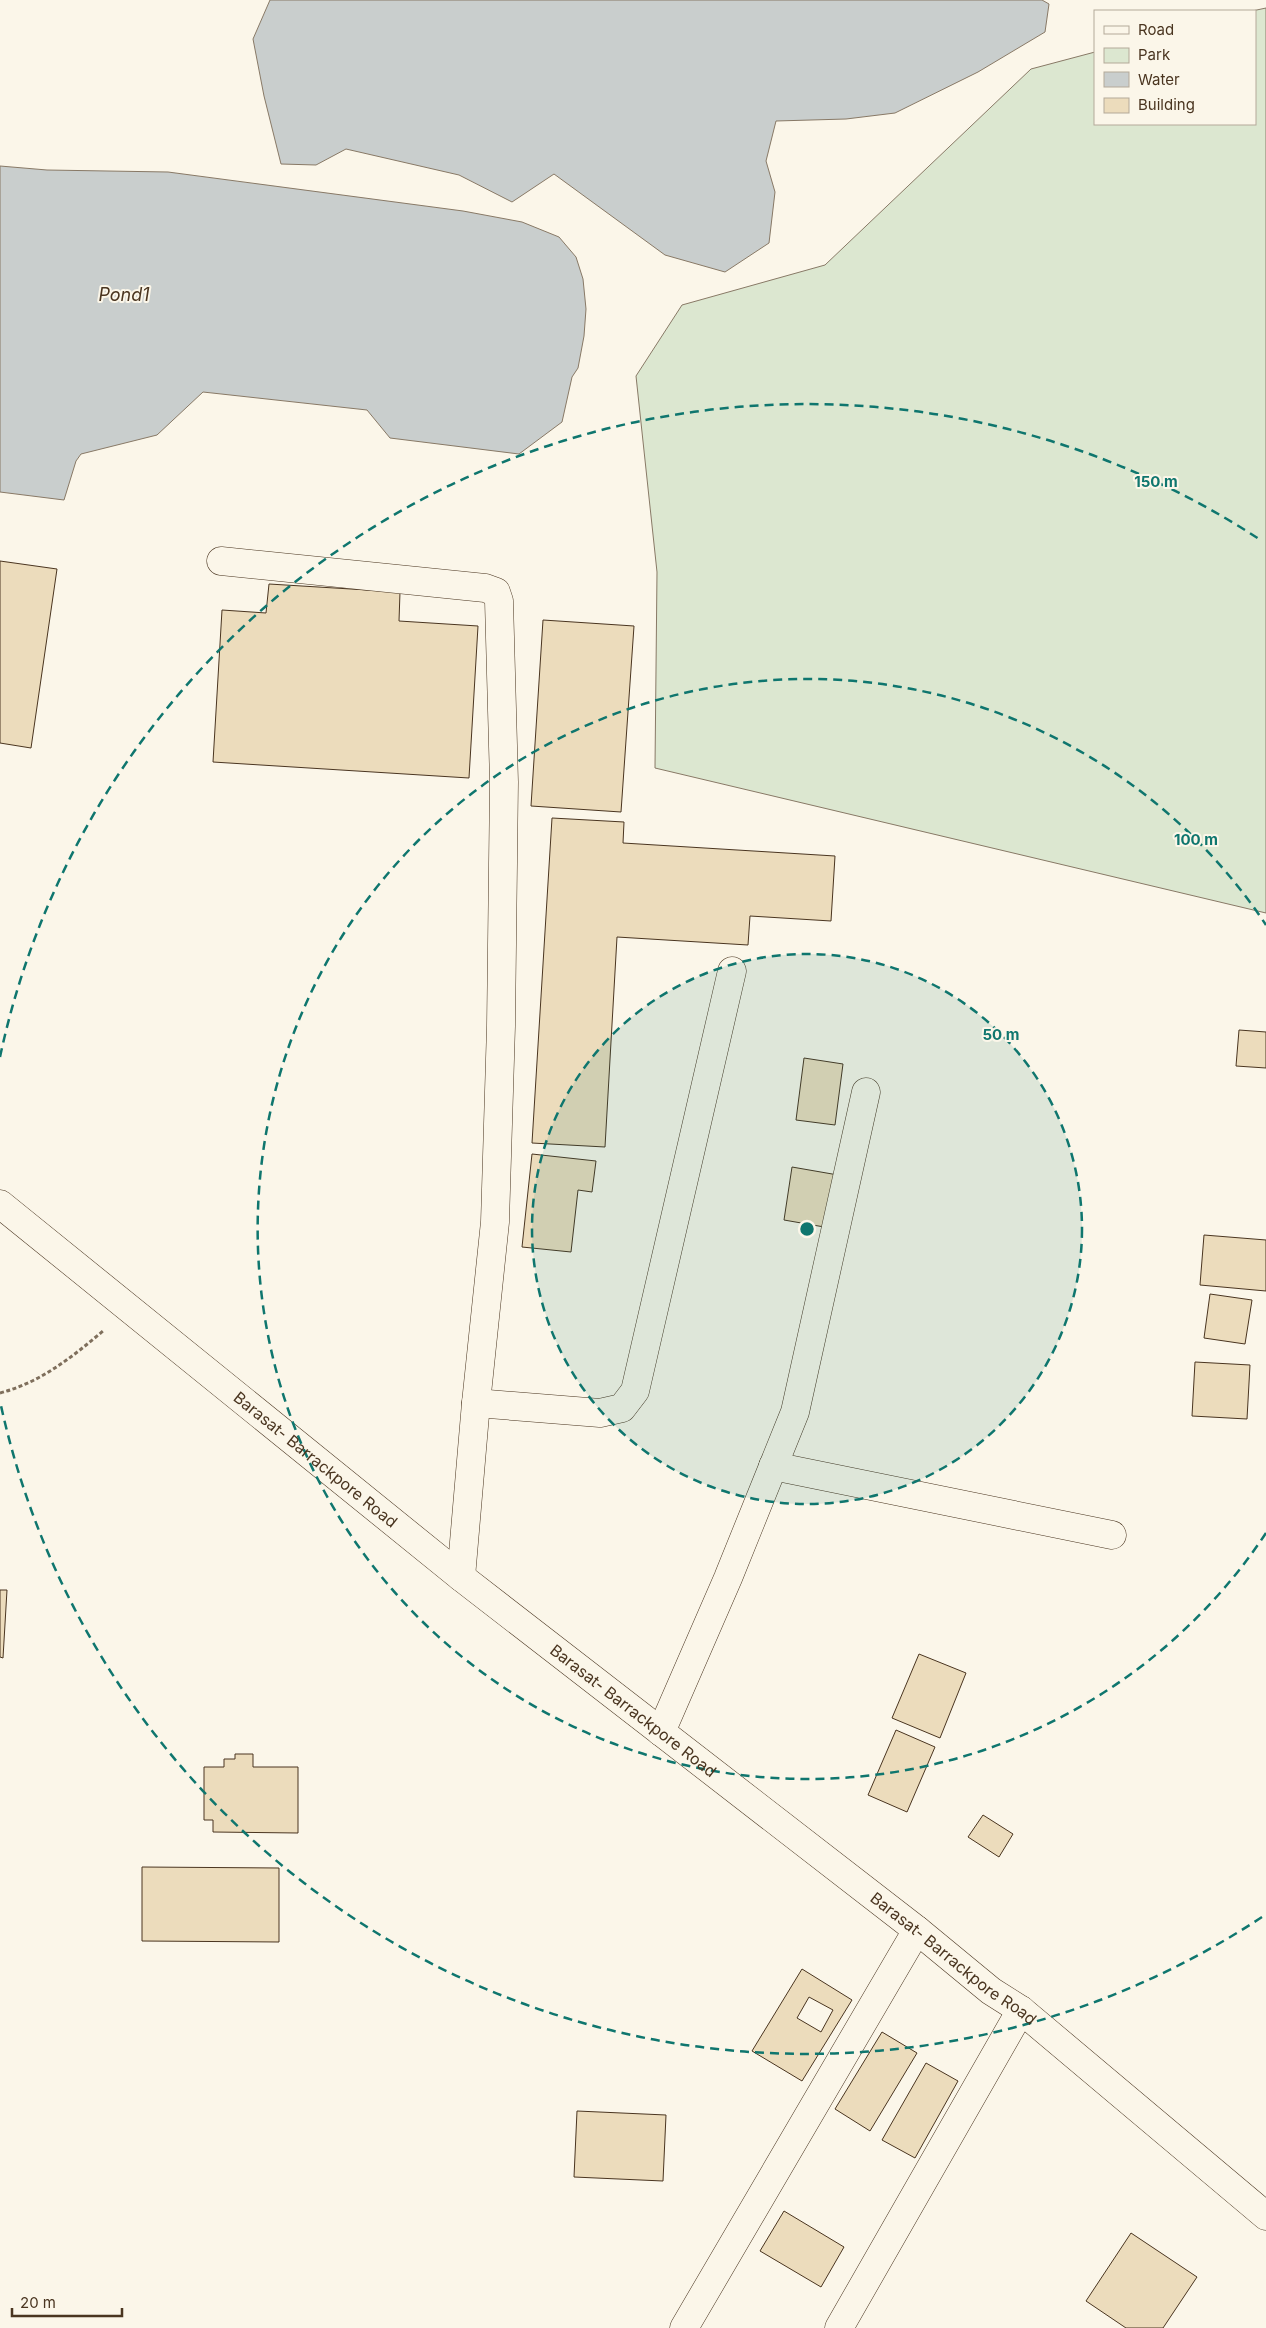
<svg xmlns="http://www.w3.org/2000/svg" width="1266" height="2328" font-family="Inter,sans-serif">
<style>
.green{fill:#dce7d0;stroke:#887966}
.water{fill:#c9cecd;stroke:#887966}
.building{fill:#ecdcbc;stroke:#4a3520;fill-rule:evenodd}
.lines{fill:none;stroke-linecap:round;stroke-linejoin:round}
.street-casing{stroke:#4a3520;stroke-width:29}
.primary-casing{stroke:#4a3520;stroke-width:29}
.path{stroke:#7f6f5c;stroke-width:3;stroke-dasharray:4 2.5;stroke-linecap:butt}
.street{stroke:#fbf6e9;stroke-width:28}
.primary{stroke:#fbf6e9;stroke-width:28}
.ring{fill:none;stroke:#0f766e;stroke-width:2.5;stroke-dasharray:9 6}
.labels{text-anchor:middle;stroke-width:4;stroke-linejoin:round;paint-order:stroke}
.street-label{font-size:16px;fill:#4a3520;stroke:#fbf6e9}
.water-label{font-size:18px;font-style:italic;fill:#4a3520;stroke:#fbf6e9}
.centre{fill:#0f766e;stroke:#fbf6e9;stroke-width:2.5}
.ring-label{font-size:15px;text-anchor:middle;font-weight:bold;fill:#0f766e;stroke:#fbf6e9;stroke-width:4;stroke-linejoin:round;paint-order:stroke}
</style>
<rect width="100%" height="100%" fill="#fbf6e9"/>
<path class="green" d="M 1266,8 L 1266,913 L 655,768 L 657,572 L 636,376 L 682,305 L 825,265 L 1031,69 L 1095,52 L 1095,124 L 1255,124 L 1255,11 L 1252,11 Z"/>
<g class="water">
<path d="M 270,0 L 1042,0 L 1049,4 L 1045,32 L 978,72 L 895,113 L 846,119 L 776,121 L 766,161 L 775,192 L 769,243 L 725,272 L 665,255 L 554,174 L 512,202 L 459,175 L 346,149 L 316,165 L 281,164 L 264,96 L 253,39 Z"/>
<path d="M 0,166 L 47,170 L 168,172 L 463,211 L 522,222 L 559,237 L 576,257 L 583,279 L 586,309 L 584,336 L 578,368 L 572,377 L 562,422 L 519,454 L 390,438 L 367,410 L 203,392 L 157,435 L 81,454 L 76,461 L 64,500 L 0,492 Z"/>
</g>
<g class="building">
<path d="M 0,561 L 57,569 L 31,748 L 0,743 Z"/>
<path d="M 269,584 L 400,592 L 399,621 L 478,626 L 469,778 L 213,762 L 222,610 L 266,613 Z"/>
<path d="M 543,620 L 634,626 L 621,812 L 531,806 Z"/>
<path d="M 552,818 L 624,822 L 623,843 L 835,856 L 831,921 L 750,916 L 748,945 L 617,937 L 605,1147 L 532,1143 Z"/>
<path d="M 1239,1030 L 1266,1032 L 1266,1068 L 1236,1066 Z"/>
<path d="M 804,1058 L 843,1064 L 835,1125 L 796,1120 Z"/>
<path d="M 532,1154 L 596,1161 L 592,1192 L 578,1190 L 571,1252 L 522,1247 Z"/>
<path d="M 792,1167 L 838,1175 L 830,1228 L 784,1220 Z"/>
<path d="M 1204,1235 L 1266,1240 L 1266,1291 L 1200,1285 Z"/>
<path d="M 1210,1294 L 1252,1300 L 1245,1344 L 1204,1338 Z"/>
<path d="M 1195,1362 L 1250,1365 L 1247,1419 L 1192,1416 Z"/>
<path d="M 0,1590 L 7,1590 L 3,1658 L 0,1657 Z"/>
<path d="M 919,1654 L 966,1673 L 940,1738 L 892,1718 Z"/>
<path d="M 896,1730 L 935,1747 L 907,1812 L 868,1795 Z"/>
<path d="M 235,1754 L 253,1754 L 253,1767 L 298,1767 L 298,1833 L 213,1832 L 213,1820 L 204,1820 L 204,1767 L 224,1767 L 224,1759 L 235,1759 Z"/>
<path d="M 983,1815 L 1013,1834 L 999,1857 L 968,1837 Z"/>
<path d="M 142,1867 L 279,1868 L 279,1942 L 142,1941 Z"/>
<path d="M 802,1969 L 852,2000 L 802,2081 L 752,2051 ZM 809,1997 L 833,2010 L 821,2032 L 797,2018 Z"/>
<path d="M 882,2032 L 917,2053 L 870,2131 L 835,2109 Z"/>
<path d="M 926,2063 L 958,2081 L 915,2158 L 882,2140 Z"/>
<path d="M 577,2111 L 666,2115 L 663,2181 L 574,2177 Z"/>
<path d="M 784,2211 L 844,2247 L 821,2287 L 760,2251 Z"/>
<path d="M 1131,2233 L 1197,2277 L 1163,2328 L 1126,2328 L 1086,2301 Z"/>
</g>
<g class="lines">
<defs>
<g id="street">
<path d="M 221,561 L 485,588 L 496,592 L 499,601 L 504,782 L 501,1026 L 495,1222 L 476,1403 L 461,1577"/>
<path d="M 476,1403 L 600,1413 L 622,1408 L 635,1391 L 732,971"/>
<path d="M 773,1466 L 1112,1535"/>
<path d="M 661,1732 L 728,1578 L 795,1412 L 866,1092"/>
<path d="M 684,2328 L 917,1930"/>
<path d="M 839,2328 L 1021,2010"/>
</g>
<g id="primary">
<path id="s1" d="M 0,1204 L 461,1577 L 917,1930 L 991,1991 L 1021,2010 L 1266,2216"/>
</g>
</defs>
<use href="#street" class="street-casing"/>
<use href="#primary" class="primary-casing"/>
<path class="path" d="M 0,1393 C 41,1382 71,1358 103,1331"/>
<use href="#street" class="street"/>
<use href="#primary" class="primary"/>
</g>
<circle cx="807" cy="1229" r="275" fill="#0f766e" fill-opacity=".12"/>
<g class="ring">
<circle cx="807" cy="1229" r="275"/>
<path d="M1266 1533A550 550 0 1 1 1266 925"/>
<path d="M1262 1917A825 825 0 0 1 0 1401M0 1057A825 825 0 0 1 1262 541"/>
</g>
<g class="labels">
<g class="street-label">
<text dy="6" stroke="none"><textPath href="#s1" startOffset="406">Barasat- Barrackpore Road</textPath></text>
<text dy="6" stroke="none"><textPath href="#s1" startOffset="811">Barasat- Barrackpore Road</textPath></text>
<text dy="6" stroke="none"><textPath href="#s1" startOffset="1216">Barasat- Barrackpore Road</textPath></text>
</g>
<g class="water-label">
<text x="124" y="301">Pond1</text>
</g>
</g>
<circle cx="807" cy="1229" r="8" class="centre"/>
<g class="ring-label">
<text x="1156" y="487">150 m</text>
<text x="1196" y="845">100 m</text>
<text x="1001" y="1040">50 m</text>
</g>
<rect x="1094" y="10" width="162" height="115" fill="#fbf6e9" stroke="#b4a999"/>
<rect x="1104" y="26" width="25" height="8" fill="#fbf6e9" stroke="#b4a999"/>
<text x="1138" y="35" font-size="15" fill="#4a3520">Road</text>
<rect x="1104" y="48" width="25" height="15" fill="#dce7d0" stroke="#b4a999"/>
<text x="1138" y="60" font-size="15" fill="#4a3520">Park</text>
<rect x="1104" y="72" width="25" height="15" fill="#c9cecd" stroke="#b4a999"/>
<text x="1138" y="85" font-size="15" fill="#4a3520">Water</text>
<rect x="1104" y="98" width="25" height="15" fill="#ecdcbc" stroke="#b4a999"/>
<text x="1138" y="110" font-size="15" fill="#4a3520">Building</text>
<path d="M12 2308v8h110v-8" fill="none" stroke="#4a3520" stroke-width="2.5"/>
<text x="20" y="2308" font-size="15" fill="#4a3520" stroke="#fbf6e9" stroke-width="4" paint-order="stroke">20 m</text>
</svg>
